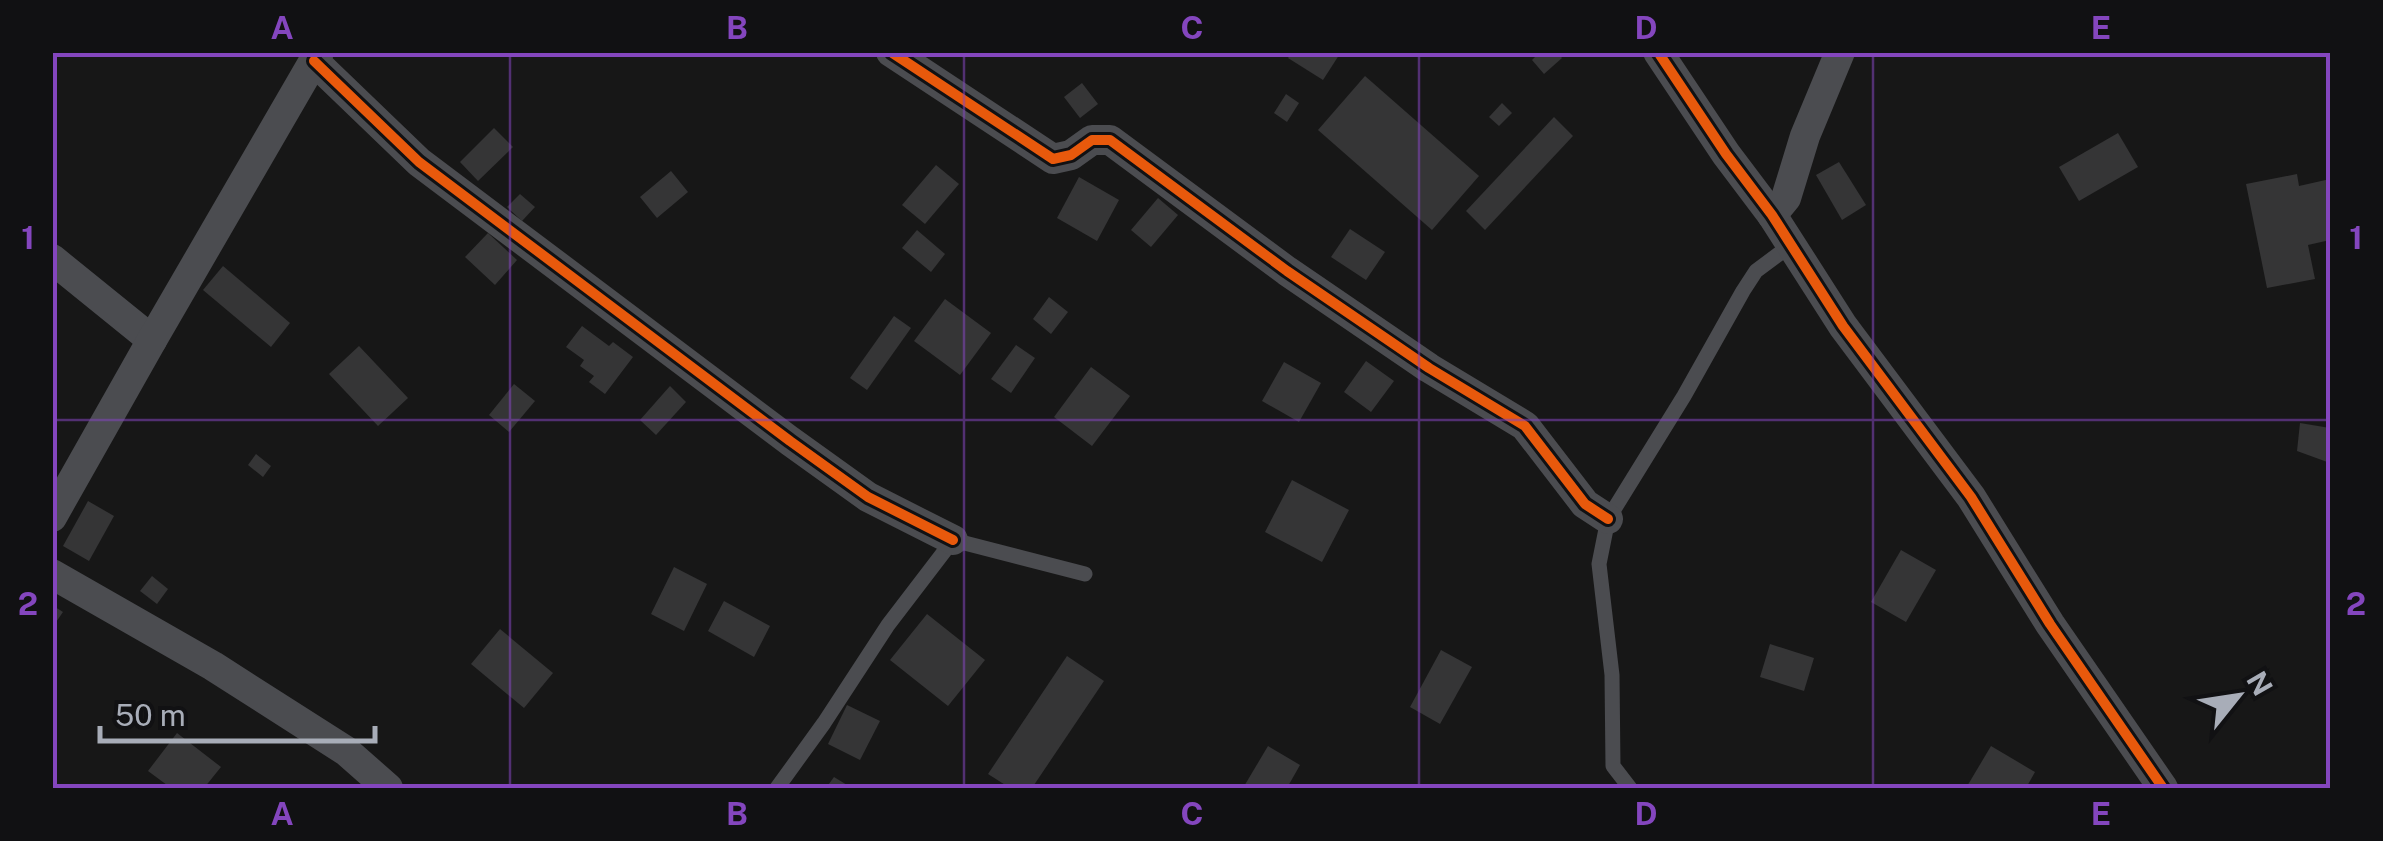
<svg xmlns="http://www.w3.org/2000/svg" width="2383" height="841" font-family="'Public Sans',sans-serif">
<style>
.building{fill:#353536}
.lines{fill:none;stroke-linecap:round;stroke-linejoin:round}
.lane{stroke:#4b4c50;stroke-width:15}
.street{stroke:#4b4c50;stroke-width:30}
.cycleway-casing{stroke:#111113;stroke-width:16}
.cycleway{stroke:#e8590c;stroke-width:10}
.grid{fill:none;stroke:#8446be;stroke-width:2.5;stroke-opacity:0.55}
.neatline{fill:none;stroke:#8446be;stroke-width:4}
.grid-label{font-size:32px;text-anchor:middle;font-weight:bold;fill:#8446be}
</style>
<rect width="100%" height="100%" fill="#171717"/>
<g class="building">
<path d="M 1292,52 L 1341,52 L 1323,80 L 1288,58 Z"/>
<path d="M 1540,52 L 1557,52 L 1562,58 L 1544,74 L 1532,60 Z"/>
<path d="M 1365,76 L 1479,176 L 1432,230 L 1318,130 Z"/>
<path d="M 1082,83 L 1098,104 L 1080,118 L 1064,97 Z"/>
<path d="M 1286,94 L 1299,103 L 1287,122 L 1274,113 Z"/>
<path d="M 1502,103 L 1512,113 L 1499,126 L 1489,117 Z"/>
<path d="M 1554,117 L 1573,136 L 1485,230 L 1466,211 Z"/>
<path d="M 494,128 L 513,147 L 478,181 L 460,162 Z"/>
<path d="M 2118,133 L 2138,167 L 2079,201 L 2059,167 Z"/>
<path d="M 1839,162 L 1866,205 L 1842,220 L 1816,175 Z"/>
<path d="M 936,165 L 959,184 L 925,224 L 902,205 Z"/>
<path d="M 671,171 L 688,192 L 657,218 L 640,197 Z"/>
<path d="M 2297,174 L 2299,186 L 2330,179 L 2330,240 L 2308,245 L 2315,279 L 2267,288 L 2246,184 Z"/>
<path d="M 1079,177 L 1119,200 L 1097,241 L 1057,218 Z"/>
<path d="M 520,194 L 535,207 L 522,221 L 507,207 Z"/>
<path d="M 1158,198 L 1178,215 L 1151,247 L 1131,230 Z"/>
<path d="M 1350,229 L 1385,252 L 1366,280 L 1331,257 Z"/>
<path d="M 917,230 L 945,254 L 931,272 L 902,248 Z"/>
<path d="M 488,233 L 517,260 L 495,285 L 465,257 Z"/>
<path d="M 223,266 L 290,323 L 271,347 L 203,290 Z"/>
<path d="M 1049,297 L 1068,312 L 1051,334 L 1033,319 Z"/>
<path d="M 945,299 L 991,333 L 960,375 L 914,341 Z"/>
<path d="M 894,316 L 911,328 L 867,390 L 850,378 Z"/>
<path d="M 582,326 L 609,346 L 613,342 L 633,357 L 605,394 L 589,382 L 594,376 L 580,366 L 584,360 L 566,347 Z"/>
<path d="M 1016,345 L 1035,358 L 1011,393 L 991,379 Z"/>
<path d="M 359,346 L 408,398 L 378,426 L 329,374 Z"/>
<path d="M 1366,361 L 1394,381 L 1371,412 L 1344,392 Z"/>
<path d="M 1284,362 L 1321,383 L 1299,422 L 1262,401 Z"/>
<path d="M 1091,367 L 1130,396 L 1092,446 L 1054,417 Z"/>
<path d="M 514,384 L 535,401 L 509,432 L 489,415 Z"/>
<path d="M 670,386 L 686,402 L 656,435 L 640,420 Z"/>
<path d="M 2300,423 L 2330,428 L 2330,463 L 2297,451 Z"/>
<path d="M 256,454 L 271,466 L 263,477 L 248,465 Z"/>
<path d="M 1292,480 L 1349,510 L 1322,562 L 1265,532 Z"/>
<path d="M 88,501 L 114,516 L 89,561 L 63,546 Z"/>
<path d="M 1901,550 L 1936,570 L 1906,622 L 1871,602 Z"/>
<path d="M 674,567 L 707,584 L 684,631 L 651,614 Z"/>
<path d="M 152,576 L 168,589 L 157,604 L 140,591 Z"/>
<path d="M 724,601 L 770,626 L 754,657 L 708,631 Z"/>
<path d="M 52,605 L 63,612 L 52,628 Z"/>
<path d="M 927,614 L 985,660 L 948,706 L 890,660 Z"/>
<path d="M 500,629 L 553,673 L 524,708 L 471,664 Z"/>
<path d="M 1770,644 L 1814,658 L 1804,691 L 1760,677 Z"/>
<path d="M 1441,650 L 1472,667 L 1440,724 L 1410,707 Z"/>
<path d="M 1067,656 L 1104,681 L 1032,788 L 1010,788 L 988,774 Z"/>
<path d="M 847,705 L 880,721 L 860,760 L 828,744 Z"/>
<path d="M 177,733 L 221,767 L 204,788 L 171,788 L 148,771 Z"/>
<path d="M 1268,746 L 1300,765 L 1287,788 L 1243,788 Z"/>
<path d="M 1991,746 L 2035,772 L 2026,788 L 1966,788 Z"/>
<path d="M 834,777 L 852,788 L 826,788 Z"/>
</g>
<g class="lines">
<g class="lane">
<path d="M 777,788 L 824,723 L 888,625 L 953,540 L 1085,574"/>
<path d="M 1630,788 L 1613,766 L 1612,675 L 1599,564 L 1608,519 L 1684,396 L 1743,291 L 1756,271 L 1791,245"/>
</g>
<g class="street">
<path d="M 891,52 L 1053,159 L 1071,155 L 1092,140 L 1110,140 L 1287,271 L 1429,368 L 1525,426 L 1585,504 L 1608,519"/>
<path d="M 1658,52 L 1726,154 L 1772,215 L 1843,326 L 1971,497 L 2050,624 L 2163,788"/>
<path d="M 314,61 L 419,162 L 790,441 L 868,497 L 953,540"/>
<path d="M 1772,215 L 1786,198 L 1805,136 L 1840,52"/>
<path d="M 52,259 L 152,340"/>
<path d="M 52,517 L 152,340 L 319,52"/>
<path d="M 52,574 L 213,666 L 346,751 L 388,788"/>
</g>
<defs>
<g id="cycleway">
<path d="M 891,52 L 1053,159 L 1071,155 L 1092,140 L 1110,140 L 1287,271 L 1429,368 L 1525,426 L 1585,504 L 1608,519"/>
<path d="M 1658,52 L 1726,154 L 1772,215 L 1843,326 L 1971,497 L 2050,624 L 2163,788"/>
<path d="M 314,61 L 419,162 L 790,441 L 868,497 L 953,540"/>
</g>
</defs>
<use href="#cycleway" class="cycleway-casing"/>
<use href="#cycleway" class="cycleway"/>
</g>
<path class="grid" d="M 510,52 L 510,788M 964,52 L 964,788M 1419,52 L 1419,788M 1873,52 L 1873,788M 52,420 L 2330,420"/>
<rect width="2383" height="841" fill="none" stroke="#111113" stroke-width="110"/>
<g transform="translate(2238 696) rotate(60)" stroke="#111113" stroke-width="8" paint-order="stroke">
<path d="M0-8L18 38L0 25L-18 38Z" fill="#a8adb8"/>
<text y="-15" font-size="28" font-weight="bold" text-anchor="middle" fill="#a8adb8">N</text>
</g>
<path d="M100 726v15h275v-15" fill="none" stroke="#a8adb8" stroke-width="5"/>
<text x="115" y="726" font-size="30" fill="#a8adb8" stroke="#111113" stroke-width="8" paint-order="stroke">50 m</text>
<rect x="55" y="55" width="2273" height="731" class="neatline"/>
<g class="grid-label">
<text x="282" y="39">A</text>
<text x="737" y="39">B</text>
<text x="1192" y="39">C</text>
<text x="1646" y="39">D</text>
<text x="2101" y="39">E</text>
<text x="28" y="249">1</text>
<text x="2356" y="249">1</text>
<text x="28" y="615">2</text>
<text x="2356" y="615">2</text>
<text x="282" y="825">A</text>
<text x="737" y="825">B</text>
<text x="1192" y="825">C</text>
<text x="1646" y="825">D</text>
<text x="2101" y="825">E</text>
</g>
</svg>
